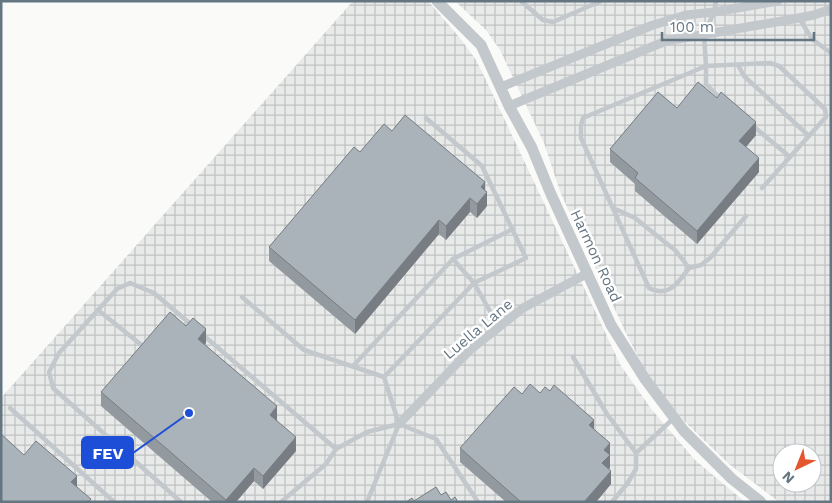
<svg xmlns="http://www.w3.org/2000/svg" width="832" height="503" font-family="'Work Sans',sans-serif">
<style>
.industrial{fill:url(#industrial-grid);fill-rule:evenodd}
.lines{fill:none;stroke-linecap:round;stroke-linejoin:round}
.service{stroke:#c3c8cc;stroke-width:4.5}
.minor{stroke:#c3c8cc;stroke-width:9}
.tertiary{stroke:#c3c8cc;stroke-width:11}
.wall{fill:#929a9f}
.shaded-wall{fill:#777d82}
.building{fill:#aab3b9;stroke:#777d82}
.labels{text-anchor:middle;stroke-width:5;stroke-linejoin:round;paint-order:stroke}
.street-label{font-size:15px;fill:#657683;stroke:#fff}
.leader{fill:none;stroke:#1d4ed8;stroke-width:2}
.callout-dot{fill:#1d4ed8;stroke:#fff;stroke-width:2}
.callout{fill:#1d4ed8;stroke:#1d4ed8;stroke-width:2}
.callout-label{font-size:16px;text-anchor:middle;font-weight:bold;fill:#fff}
</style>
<defs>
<pattern id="industrial-grid" width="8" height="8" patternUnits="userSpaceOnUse" patternTransform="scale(1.25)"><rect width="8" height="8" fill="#e8e9e9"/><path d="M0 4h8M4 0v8" fill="none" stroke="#c0c1c2"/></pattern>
</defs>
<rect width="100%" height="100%" fill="#fafaf8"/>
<g class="industrial">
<path d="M 353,1 L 428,1 L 460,38 L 476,60 L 485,78 L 621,366 L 652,410 L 695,460 L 745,502 L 1,502 L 1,398 Z"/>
<path d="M 455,1 L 831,1 L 831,502 L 779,502 L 729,464 L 685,422 L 665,399 L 647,375 L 624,329 L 561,194 L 544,143 L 500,50 L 486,30 ZM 782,453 L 812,453 L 812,483 L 782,483 Z"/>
</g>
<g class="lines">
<g class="service">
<path d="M 521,1 L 543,20 L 553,22 L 601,1"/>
<path d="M 799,18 L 812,39 L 831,53"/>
<path d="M 738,65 L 744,76 L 809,136"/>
<path d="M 722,100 L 706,84 L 706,66 L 770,63 L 779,66 L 825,109 L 826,117 L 762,188"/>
<path d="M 426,118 L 482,166 L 526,258 L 474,283 L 499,327"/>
<path d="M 753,126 L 790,157"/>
<path d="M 613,208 L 635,218 L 676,251 L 689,268 C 678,283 669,298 649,288 L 581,138 L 581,125 L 583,118 L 706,66 L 704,35 L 714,12 L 716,1"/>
<path d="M 689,268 L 701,265 L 710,258 L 746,216"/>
<path d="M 242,297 L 304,350 L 384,377"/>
<path d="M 98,310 L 144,347"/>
<path d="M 203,335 L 336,449 L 326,464 L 281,502"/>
<path d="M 573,357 L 607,414 L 636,453"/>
<path d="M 353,366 L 453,259 L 513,229"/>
<path d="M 10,408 L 114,502"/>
<path d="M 336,449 L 367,432 L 399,424 L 436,439 L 478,502"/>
<path d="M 181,502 L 53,388 L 49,372 L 59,353 L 117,289 L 130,283 L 154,293 L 194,327"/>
<path d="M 367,502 L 399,424 L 384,377 L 474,283 L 453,259"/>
<path d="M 612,502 L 627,484 L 636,469 L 636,453 L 674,418"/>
</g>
<g class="minor">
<path d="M 501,87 L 653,25 L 686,15 L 714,12 L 778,1"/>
<path d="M 509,106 L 666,41 L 788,20 L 814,15 L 831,9"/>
<path d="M 399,424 L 470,350 L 523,308 L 588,273"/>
</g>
<path class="tertiary" d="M 437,1 L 481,45 L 509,106 L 532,148 L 550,192 L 611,325 L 645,379 L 684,431 L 732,479 L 761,502"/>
</g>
<g class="wall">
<path d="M 677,108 L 756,135 L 746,147 L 759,172 L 697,244 L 635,191 L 635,184 L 610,162 L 610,149 Z"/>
<path d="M 392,131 L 485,191 L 487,206 L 477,218 L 470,212 L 446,240 L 439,234 L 355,334 L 269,261 L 269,247 L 360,152 Z"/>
<path d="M 206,343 L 205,344 L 277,420 L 296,451 L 263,489 L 254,481 L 236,502 L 212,502 L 101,406 L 101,392 Z"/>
<path d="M 540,393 L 594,429 L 610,457 L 609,469 L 611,484 L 596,502 L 506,502 L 460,462 L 460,448 L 522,394 Z"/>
</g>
<g class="shaded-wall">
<path d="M 756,122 L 756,135 L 739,155 L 739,141 Z"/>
<path d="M 759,158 L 759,172 L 697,244 L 697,231 Z"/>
<path d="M 485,182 L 485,194 L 487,192 L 487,206 L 477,218 L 477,204 L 481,187 Z"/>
<path d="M 470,198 L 470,212 L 446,240 L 446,226 Z"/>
<path d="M 439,220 L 439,234 L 355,334 L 355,320 Z"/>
<path d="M 206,329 L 206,343 L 198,352 L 198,339 Z"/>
<path d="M 277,406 L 277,420 L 270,428 L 270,415 Z"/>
<path d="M 594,420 L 594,433 L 589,425 Z"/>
<path d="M 296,437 L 296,451 L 263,489 L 263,476 Z"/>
<path d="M 610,443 L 610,468 L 602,477 L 602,463 L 604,450 Z"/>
<path d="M 254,468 L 254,481 L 236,502 L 226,502 L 226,500 Z"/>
<path d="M 611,471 L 611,484 L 596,502 L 584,502 Z"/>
<path d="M 77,476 L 77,489 L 71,482 Z"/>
</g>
<g class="building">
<path d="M 698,82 L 717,98 L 721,92 L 756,122 L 739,141 L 759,158 L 697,231 L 635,178 L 638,173 L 610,149 L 658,92 L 677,108 Z"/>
<path d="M 405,115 L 485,182 L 481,187 L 487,192 L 477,204 L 470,198 L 446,226 L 439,220 L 355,320 L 269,247 L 354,147 L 360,152 L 384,124 L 392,131 Z"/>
<path d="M 170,312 L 186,326 L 193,318 L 206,329 L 198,339 L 277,406 L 270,415 L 296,437 L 263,476 L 254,468 L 226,500 L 101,392 Z"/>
<path d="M 530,384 L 540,393 L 545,387 L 550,391 L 554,385 L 594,420 L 589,425 L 610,443 L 604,450 L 610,455 L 602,463 L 611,471 L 584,502 L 521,502 L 460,448 L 514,387 L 522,394 Z"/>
<path d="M 1,434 L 24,455 L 36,441 L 77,476 L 71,482 L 91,499 L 89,502 L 1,502 Z"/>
<path d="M 436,487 L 441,495 L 446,492 L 451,500 L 455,497 L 458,502 L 406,502 L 412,498 L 414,501 Z"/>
</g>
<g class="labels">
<g class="street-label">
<text transform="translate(596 256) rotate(65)" y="5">Harmon Road</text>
<text transform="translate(478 329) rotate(-40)" y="5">Luella Lane</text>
</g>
</g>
<path class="leader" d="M189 413L133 453"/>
<circle class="callout-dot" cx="189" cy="413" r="5"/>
<rect class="callout" x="82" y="437" width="51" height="31" rx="5"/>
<g class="callout-label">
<text x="108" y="459">FEV</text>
</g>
<rect width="832" height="503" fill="none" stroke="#657683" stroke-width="5"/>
<g transform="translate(797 468) rotate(223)"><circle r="24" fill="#ffffff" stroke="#c1c8cd"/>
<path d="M0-4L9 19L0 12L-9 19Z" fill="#e4572e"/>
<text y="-8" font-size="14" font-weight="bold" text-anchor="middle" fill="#657683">N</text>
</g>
<path d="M662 32v8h152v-8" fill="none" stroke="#657683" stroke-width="2.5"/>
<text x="670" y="32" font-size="15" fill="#657683" stroke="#ffffff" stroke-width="4" paint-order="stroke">100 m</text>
</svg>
